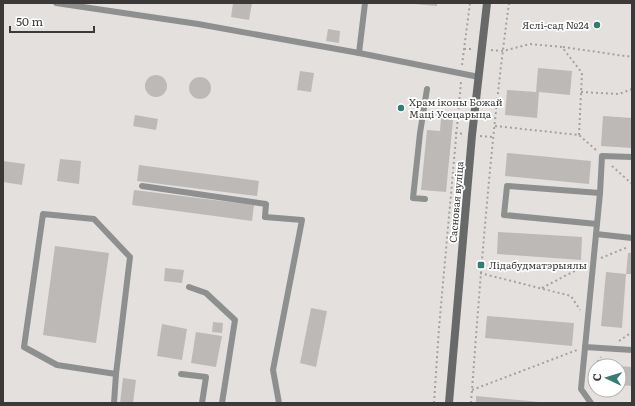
<svg xmlns="http://www.w3.org/2000/svg" width="635" height="406" font-family="Literata,serif">
<style>
.building{fill:#bdb9b7}
.lines{fill:none;stroke-linecap:round;stroke-linejoin:round}
.path{stroke:#a4a1a0;stroke-width:2;stroke-dasharray:2 3;stroke-linecap:butt}
.lane{stroke:#8e9090;stroke-width:6}
.secondary{stroke:#676a69;stroke-width:8}
.poi-dot{fill:#357c73;stroke:#fff;stroke-width:1.5}
.labels{text-anchor:middle;stroke-width:3.5;stroke-linejoin:round;paint-order:stroke}
.poi-label{font-size:10px;fill:#3b3a39;stroke:#fff;text-anchor:start}
.street-label{font-size:10px;fill:#3b3a39;stroke:#fff}
</style>
<rect width="100%" height="100%" fill="#e4e0de"/>
<g class="building">
<path d="M 233,3 L 252,3 L 249,20 L 231,17 Z"/>
<path d="M 414,3 L 437,3 L 437,6 L 414,4 Z"/>
<path d="M 328,29 L 340,31 L 339,43 L 326,41 Z"/>
<path d="M 538,68 L 572,71 L 570,95 L 539,92 L 537,118 L 505,115 L 507,90 L 536,92 Z"/>
<path d="M 300,71 L 314,73 L 311,92 L 297,90 Z"/>
<circle cx="156" cy="86" r="11"/>
<circle cx="200" cy="88" r="11"/>
<path d="M 135,115 L 158,119 L 156,130 L 133,126 Z"/>
<path d="M 603,116 L 632,118 L 632,148 L 601,146 Z"/>
<path d="M 441,118 L 453,120 L 446,192 L 421,190 L 427,130 L 440,131 Z"/>
<path d="M 507,153 L 591,161 L 589,184 L 505,176 Z"/>
<path d="M 60,159 L 81,161 L 79,184 L 57,181 Z"/>
<path d="M 3,161 L 25,164 L 22,185 L 3,182 Z"/>
<path d="M 139,165 L 259,181 L 257,196 L 137,181 Z"/>
<path d="M 134,190 L 254,205 L 252,221 L 132,205 Z"/>
<path d="M 498,232 L 582,237 L 581,260 L 497,254 Z"/>
<path d="M 55,246 L 109,253 L 96,343 L 43,335 Z"/>
<path d="M 628,253 L 632,253 L 632,274 L 626,274 Z"/>
<path d="M 165,268 L 184,270 L 182,283 L 164,281 Z"/>
<path d="M 606,272 L 626,274 L 622,328 L 601,326 Z"/>
<path d="M 311,308 L 327,311 L 316,367 L 300,363 Z"/>
<path d="M 487,316 L 574,323 L 572,346 L 485,338 Z"/>
<path d="M 213,322 L 223,323 L 222,333 L 212,332 Z"/>
<path d="M 162,324 L 187,329 L 182,360 L 157,356 Z"/>
<path d="M 196,332 L 222,336 L 216,367 L 191,363 Z"/>
<path d="M 619,366 L 632,367 L 632,386 L 619,385 Z"/>
<path d="M 123,378 L 136,380 L 133,403 L 120,403 Z"/>
<path d="M 476,396 L 539,402 L 539,403 L 476,403 Z"/>
</g>
<g class="lines">
<g class="path">
<path d="M 563,47 L 632,57"/>
<path d="M 464,49 L 473,49"/>
<path d="M 491,50 L 503,51 L 530,44 L 562,47 L 582,73 L 579,135"/>
<path d="M 462,65 L 470,3"/>
<path d="M 581,92 L 619,94 L 632,89"/>
<path d="M 495,126 L 579,135 L 596,150"/>
<path d="M 455,133 L 464,134"/>
<path d="M 480,136 L 493,137"/>
<path d="M 612,166 L 632,184"/>
<path d="M 601,258 L 628,247"/>
<path d="M 480,273 L 571,296 L 580,310"/>
<path d="M 542,288 L 584,266"/>
<path d="M 619,341 L 632,332"/>
<path d="M 595,366 L 601,357"/>
<path d="M 472,390 L 577,350"/>
<path d="M 434,403 L 439,328 L 461,82"/>
<path d="M 471,403 C 481,269 491,136 509,3"/>
</g>
<g class="lane">
<path d="M 56,3 L 198,24 L 359,53 L 479,77"/>
<path d="M 359,53 L 365,3"/>
<path d="M 142,186 L 266,204 L 265,217 L 302,220 L 273,370 L 279,403"/>
<path d="M 425,199 L 413,198 L 420,133 L 427,89"/>
<path d="M 597,224 L 504,215 L 507,186 L 600,193"/>
<path d="M 596,234 L 632,238"/>
<path d="M 189,287 L 206,293 L 235,320 L 222,403"/>
<path d="M 585,347 L 632,350"/>
<path d="M 181,374 L 206,377 L 202,403"/>
<path d="M 114,403 L 116,374 L 130,257 L 94,219 L 43,214 L 24,347 L 57,365 L 116,374"/>
<path d="M 591,403 L 581,389 L 600,193 L 602,156 L 632,157"/>
</g>
<path class="secondary" d="M 449,403 L 472,135 L 487,3"/>
</g>
<g class="poi-dot">
<circle cx="597" cy="25" r="4"/>
<circle cx="401" cy="108" r="4"/>
<rect x="477" y="261" width="8" height="8" rx="2"/>
</g>
<g class="labels">
<g class="poi-label">
<text x="589" y="29" text-anchor="end">Яслі-сад №24</text>
<text x="409" y="106">Храм іконы Божай<tspan x="409" dy="12">Маці Усецарыца</tspan></text>
<text x="489" y="269">Лідабудматэрыялы</text>
</g>
<g class="street-label">
<text transform="translate(456 202) rotate(-85)" y="4">Сасновая вуліца</text>
</g>
</g>
<rect width="635" height="406" fill="none" stroke="#3b3a39" stroke-width="8"/>
<g transform="translate(607 378) rotate(274)"><circle r="19" fill="#ffffff" stroke="#b1b0b0"/>
<path d="M0-3L7 15L0 10L-7 15Z" fill="#357c73"/>
<text y="-6" font-size="11" font-weight="bold" text-anchor="middle" fill="#3b3a39">С</text>
</g>
<path d="M10 26v6h84v-6" fill="none" stroke="#3b3a39" stroke-width="2"/>
<text x="16" y="26" font-size="12" fill="#3b3a39" stroke="#ffffff" stroke-width="3" paint-order="stroke">50 m</text>
</svg>
